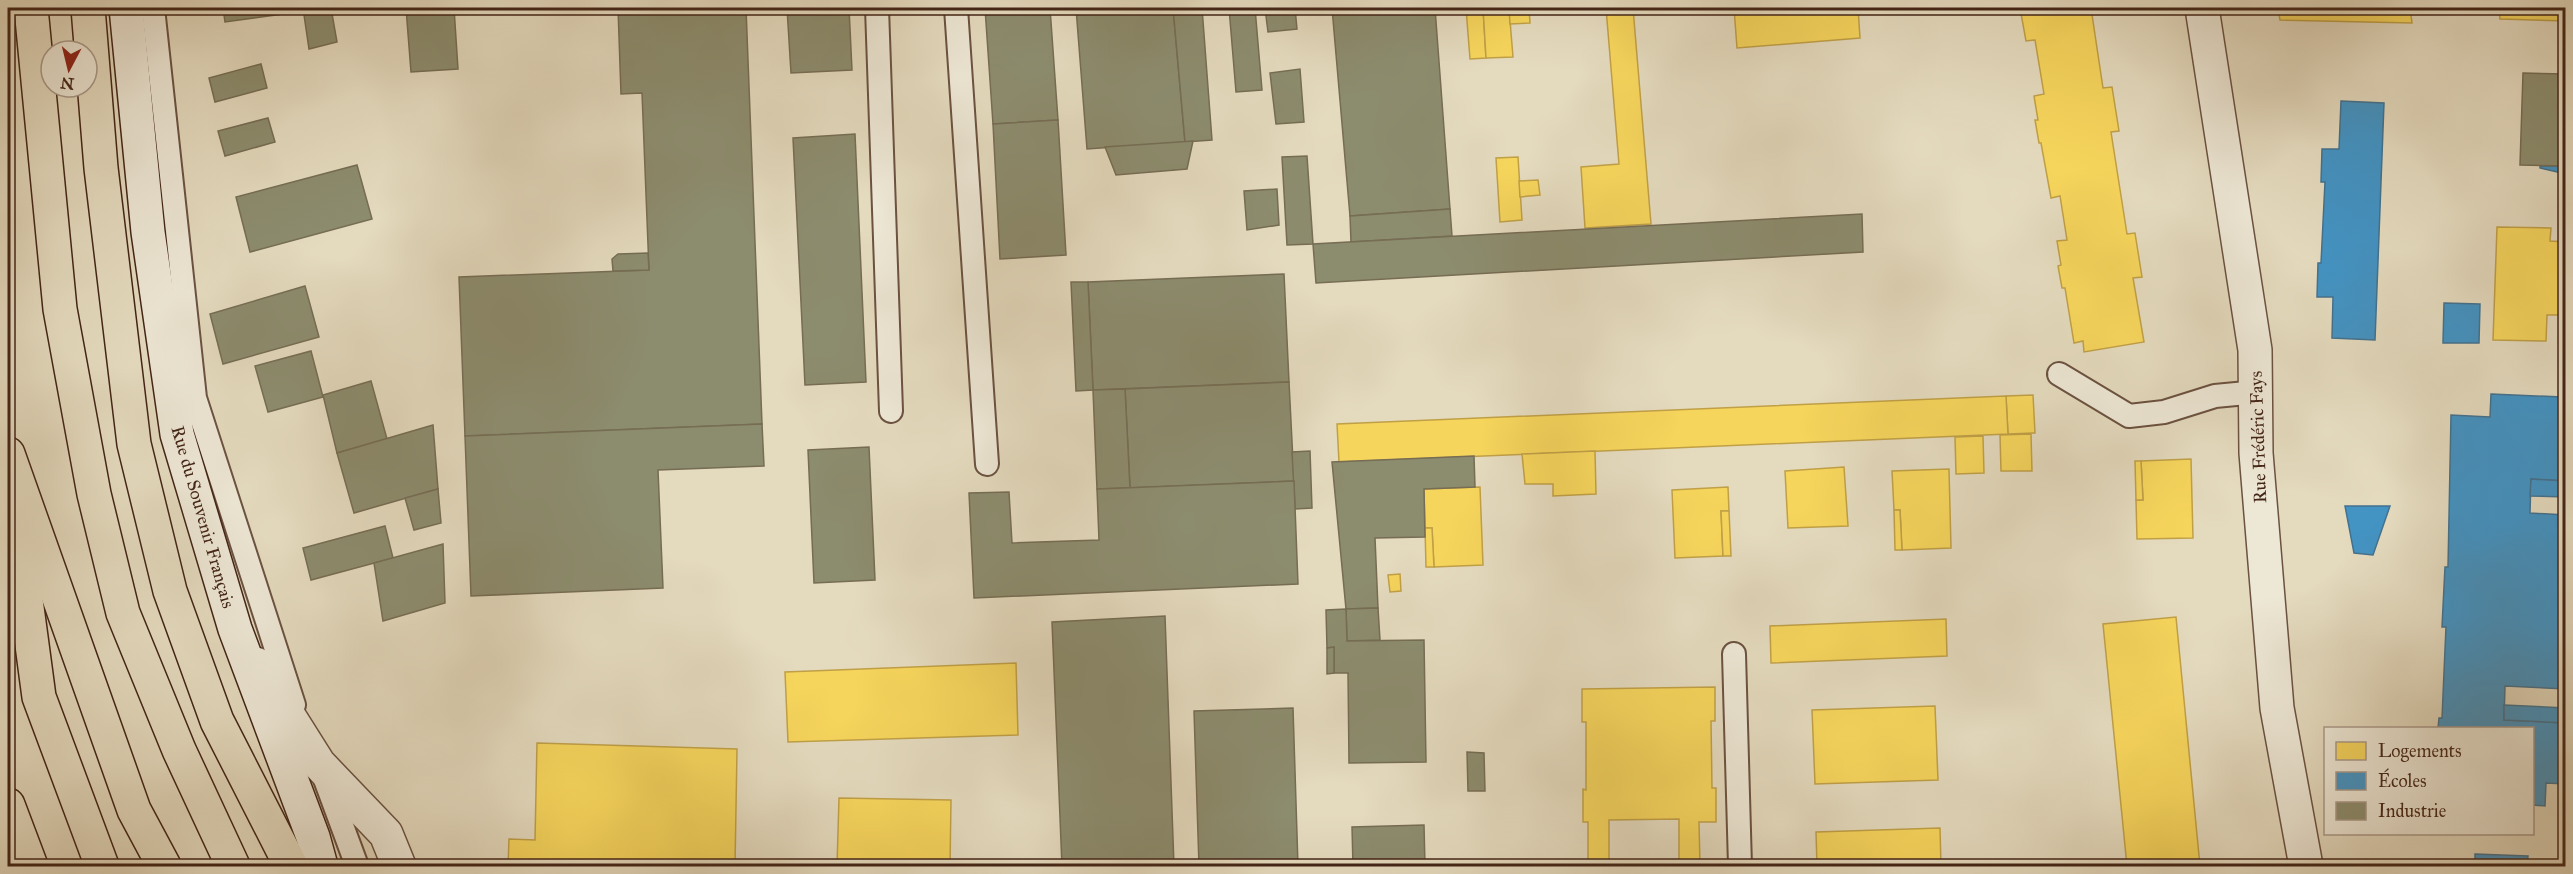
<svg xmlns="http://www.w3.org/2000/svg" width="2573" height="874" font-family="'IM FELL Great Primer',serif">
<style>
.homes{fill:#f6d55c;stroke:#c0a047;stroke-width:1.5}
.schools{fill:#4393c3;stroke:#43728f;stroke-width:1.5}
.industry{fill:#8c8c6e;stroke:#766d54;stroke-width:1.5}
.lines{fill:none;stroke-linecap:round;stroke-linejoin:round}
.service-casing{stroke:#6b5241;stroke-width:26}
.minor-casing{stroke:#6b5241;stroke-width:36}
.secondary-casing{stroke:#432517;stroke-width:36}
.trunk-casing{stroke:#432517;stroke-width:36}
.service{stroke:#ede7d5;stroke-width:22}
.minor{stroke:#ede7d5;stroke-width:33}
.secondary{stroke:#ede7d5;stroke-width:33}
.trunk{stroke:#e4dabe;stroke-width:33}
.labels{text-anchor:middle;stroke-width:6;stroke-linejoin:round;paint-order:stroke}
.street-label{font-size:18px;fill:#432517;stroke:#ede7d5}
</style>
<rect width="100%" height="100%" fill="#e4dabe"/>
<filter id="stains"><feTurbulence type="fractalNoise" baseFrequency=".00333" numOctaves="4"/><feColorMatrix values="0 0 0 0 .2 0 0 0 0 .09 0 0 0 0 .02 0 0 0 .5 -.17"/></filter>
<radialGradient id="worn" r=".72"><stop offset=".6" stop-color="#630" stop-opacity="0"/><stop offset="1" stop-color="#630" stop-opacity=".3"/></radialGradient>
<g class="homes">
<path d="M 1466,8 L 1483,8 L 1486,58 L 1470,59 Z"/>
<path d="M 1483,8 L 1509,8 L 1513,57 L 1486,58 Z"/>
<path d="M 1509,8 L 1529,8 L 1530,23 L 1510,24 Z"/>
<path d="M 1606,8 L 1633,8 L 1651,224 L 1585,228 L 1581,167 L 1619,164 Z"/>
<path d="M 1734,8 L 1858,8 L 1860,38 L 1737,48 Z"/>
<path d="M 2020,8 L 2091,8 L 2103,88 L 2112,87 L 2119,131 L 2111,132 L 2127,234 L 2135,233 L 2142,277 L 2133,278 L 2144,342 L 2084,352 L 2083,341 L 2074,343 L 2065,288 L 2062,288 L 2058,266 L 2061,265 L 2057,241 L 2067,240 L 2060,196 L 2051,198 L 2041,143 L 2039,143 L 2035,120 L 2038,120 L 2034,96 L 2044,94 L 2035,40 L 2026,41 Z"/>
<path d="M 2278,8 L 2410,8 L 2412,23 L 2280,20 Z"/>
<path d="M 2499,8 L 2566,8 L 2566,21 L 2500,19 Z"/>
<path d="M 1518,157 L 1522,220 L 1500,222 L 1496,158 Z"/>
<path d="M 1538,180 L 1540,195 L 1520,197 L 1519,181 Z"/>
<path d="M 2497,227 L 2551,228 L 2550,241 L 2566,242 L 2566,315 L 2547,315 L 2546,341 L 2493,340 Z"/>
<path d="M 2033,395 L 2035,433 L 2008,434 L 2006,396 Z"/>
<path d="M 2006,396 L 2008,434 L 1339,462 L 1337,424 Z"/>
<path d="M 2031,434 L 2032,471 L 2001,471 L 2000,435 Z"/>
<path d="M 1983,436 L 1984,473 L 1956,474 L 1955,437 Z"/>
<path d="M 1595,451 L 1596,494 L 1553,496 L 1553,484 L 1525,484 L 1522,454 Z"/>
<path d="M 2191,459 L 2193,538 L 2137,539 L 2136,500 L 2143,500 L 2141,461 Z"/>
<path d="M 2135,461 L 2141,461 L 2143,500 L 2136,500 Z"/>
<path d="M 1844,467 L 1848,526 L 1788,528 L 1785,471 Z"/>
<path d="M 1949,469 L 1951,548 L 1902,550 L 1900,510 L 1894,510 L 1892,471 Z"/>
<path d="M 1480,487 L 1483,565 L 1434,567 L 1432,528 L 1425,528 L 1424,489 Z"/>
<path d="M 1728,487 L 1729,511 L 1721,511 L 1723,556 L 1675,558 L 1672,490 Z"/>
<path d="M 1894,510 L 1900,510 L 1902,550 L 1895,550 Z"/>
<path d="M 1721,511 L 1729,511 L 1731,556 L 1723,556 Z"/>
<path d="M 1425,528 L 1432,528 L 1434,567 L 1426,567 Z"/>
<path d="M 1400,574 L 1401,591 L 1390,592 L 1388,575 Z"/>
<path d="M 2176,617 L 2200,866 L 2127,866 L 2103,624 Z"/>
<path d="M 1946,619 L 1947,656 L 1771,663 L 1770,626 Z"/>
<path d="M 1016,663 L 1018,735 L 788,742 L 785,672 Z"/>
<path d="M 1715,687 L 1715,721 L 1711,721 L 1712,788 L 1716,788 L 1716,822 L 1699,822 L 1700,866 L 1664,866 L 1664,860 L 1679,860 L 1679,819 L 1609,820 L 1609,862 L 1623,862 L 1623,866 L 1588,866 L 1588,822 L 1583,822 L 1583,789 L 1586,790 L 1586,722 L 1582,722 L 1582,689 Z"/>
<path d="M 1935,706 L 1938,780 L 1815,784 L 1812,710 Z"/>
<path d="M 537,743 L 737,749 L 735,866 L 508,866 L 509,839 L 535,840 Z"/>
<path d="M 839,798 L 951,800 L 950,866 L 837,866 Z"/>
<path d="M 1940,828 L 1941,866 L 1817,866 L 1816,832 Z"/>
</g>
<g class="schools">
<path d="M 2341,101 L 2384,103 L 2375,340 L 2332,338 L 2333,297 L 2317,297 L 2318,263 L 2321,263 L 2325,182 L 2321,182 L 2322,149 L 2339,149 Z"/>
<path d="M 2540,166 L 2566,166 L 2566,174 L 2540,168 Z"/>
<path d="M 2444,303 L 2480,304 L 2479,343 L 2443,343 Z"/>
<path d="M 2491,394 L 2562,397 L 2561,420 L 2566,420 L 2566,481 L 2531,479 L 2530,513 L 2566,515 L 2566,689 L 2505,686 L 2504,720 L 2566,723 L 2566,784 L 2546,783 L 2545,806 L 2532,805 L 2532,728 L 2438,728 L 2439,718 L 2442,718 L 2446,627 L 2442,627 L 2445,567 L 2448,567 L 2451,415 L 2490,417 Z"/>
<path d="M 2531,479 L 2566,481 L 2566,497 L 2530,496 Z"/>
<path d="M 2345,506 L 2390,506 L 2373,555 L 2354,553 Z"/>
<path d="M 2504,705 L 2566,708 L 2566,723 L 2504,720 Z"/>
<path d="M 2475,854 L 2528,856 L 2527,866 L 2475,866 Z"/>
</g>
<g class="industry">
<path d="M 223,8 L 289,8 L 290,13 L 225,22 Z"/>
<path d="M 303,8 L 331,8 L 337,42 L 309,49 Z"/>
<path d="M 406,8 L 454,8 L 458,69 L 411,72 Z"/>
<path d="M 618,8 L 746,8 L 762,424 L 465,436 L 459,277 L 649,270 L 642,93 L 621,94 Z"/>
<path d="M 787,8 L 849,8 L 852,70 L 791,73 Z"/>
<path d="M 985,8 L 1050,8 L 1058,120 L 993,124 Z"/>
<path d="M 1076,8 L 1173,8 L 1185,142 L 1087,149 Z"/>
<path d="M 1173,8 L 1202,8 L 1212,140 L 1185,142 Z"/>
<path d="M 1229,8 L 1255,8 L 1262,90 L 1236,92 Z"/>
<path d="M 1265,8 L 1295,8 L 1297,29 L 1268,32 Z"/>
<path d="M 1332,8 L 1435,8 L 1450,209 L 1350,216 Z"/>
<path d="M 261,64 L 267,88 L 215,102 L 209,78 Z"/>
<path d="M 1300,69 L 1304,122 L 1276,124 L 1270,73 Z"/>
<path d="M 2523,73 L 2566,74 L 2566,166 L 2520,165 Z"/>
<path d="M 268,118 L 275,142 L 225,156 L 218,131 Z"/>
<path d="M 1058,120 L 1066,255 L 1000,259 L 993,124 Z"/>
<path d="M 855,134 L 866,382 L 805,385 L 793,138 Z"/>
<path d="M 1193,141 L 1187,169 L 1116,175 L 1105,147 Z"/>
<path d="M 1307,156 L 1313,244 L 1287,245 L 1282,157 Z"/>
<path d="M 357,165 L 372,219 L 250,252 L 236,197 Z"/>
<path d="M 1277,189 L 1279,225 L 1247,230 L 1244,191 Z"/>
<path d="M 1450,209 L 1452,236 L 1351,242 L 1350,216 Z"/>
<path d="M 1862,214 L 1863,252 L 1316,283 L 1313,244 Z"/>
<path d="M 648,253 L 649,270 L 613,271 L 612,259 L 618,254 Z"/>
<path d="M 1284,274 L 1289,382 L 1093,390 L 1088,282 Z"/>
<path d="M 1071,282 L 1088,282 L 1093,390 L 1076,391 Z"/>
<path d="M 305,286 L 319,337 L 223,364 L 210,314 Z"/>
<path d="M 311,351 L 323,397 L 268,412 L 255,366 Z"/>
<path d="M 371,381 L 387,439 L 337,453 L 323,395 Z"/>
<path d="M 1289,382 L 1294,481 L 1130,488 L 1125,389 Z"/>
<path d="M 1125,389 L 1130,488 L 1097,489 L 1093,390 Z"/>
<path d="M 762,424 L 764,466 L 658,470 L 663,588 L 471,596 L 465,436 Z"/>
<path d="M 433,425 L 438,489 L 354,513 L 337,453 Z"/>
<path d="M 869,447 L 875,580 L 814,583 L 808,450 Z"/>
<path d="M 1310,451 L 1312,508 L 1295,509 L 1292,452 Z"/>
<path d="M 1474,456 L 1475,487 L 1424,489 L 1425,537 L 1375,538 L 1378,608 L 1346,609 L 1332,462 Z"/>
<path d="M 1294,481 L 1298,584 L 974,598 L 969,493 L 1009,492 L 1012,543 L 1099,540 L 1097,489 Z"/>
<path d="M 438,489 L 441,523 L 414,530 L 405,498 Z"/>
<path d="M 385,526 L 393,558 L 311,580 L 303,548 Z"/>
<path d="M 443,544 L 445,603 L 383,621 L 374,563 Z"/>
<path d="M 1378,608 L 1380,640 L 1347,641 L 1346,609 Z"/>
<path d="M 1346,609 L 1347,641 L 1424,640 L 1426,762 L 1349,763 L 1348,673 L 1334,673 L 1334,647 L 1327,648 L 1326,610 Z"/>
<path d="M 1165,616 L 1174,866 L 1062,866 L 1052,622 Z"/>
<path d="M 1334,647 L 1334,673 L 1327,674 L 1327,648 Z"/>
<path d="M 1293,708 L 1298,866 L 1199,866 L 1194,711 Z"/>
<path d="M 1467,752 L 1484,753 L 1485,791 L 1468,791 Z"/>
<path d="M 1424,825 L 1425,866 L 1353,866 L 1352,827 Z"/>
</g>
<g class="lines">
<defs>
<g id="service">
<path d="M 153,8 L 195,398 L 294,705"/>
<path d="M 877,8 L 891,411"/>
<path d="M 956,8 L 987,464"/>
<path d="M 2059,374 L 2129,416 L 2164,412 L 2215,396 L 2257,392"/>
<path d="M 1734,654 L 1740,866"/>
<path d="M 323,774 L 357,866"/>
</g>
<g id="minor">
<path d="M 2202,8 L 2255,350 L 2256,453 L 2277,708 L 2306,866"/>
<path d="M 256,664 L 319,764 L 386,834 L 399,866"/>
</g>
<path id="secondary" d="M 126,8 L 148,232 L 177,434 L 235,629 L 313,837 L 321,866"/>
<g id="trunk">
<path d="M 31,8 L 60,309 L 94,494 L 123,613 L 179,750 L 233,866"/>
<path d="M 88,8 L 101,168 L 134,444 L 170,591 L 217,721 L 291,866"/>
<path d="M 8,454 L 134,810 L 164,866"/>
<path d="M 15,518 L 39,697 L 102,866"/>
<path d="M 8,805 L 31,866"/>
</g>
</defs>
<use href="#service" class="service-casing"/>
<use href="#minor" class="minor-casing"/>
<use href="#secondary" class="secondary-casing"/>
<use href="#trunk" class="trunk-casing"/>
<use href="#service" class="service"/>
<use href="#minor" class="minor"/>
<use href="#secondary" class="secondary"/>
<use href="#trunk" class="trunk"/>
</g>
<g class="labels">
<g class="street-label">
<text transform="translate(2258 437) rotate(-92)" y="6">Rue Frédéric Fays</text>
<text transform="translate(203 517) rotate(74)" y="6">Rue du Souvenir Français</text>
</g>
</g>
<rect width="2573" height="874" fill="none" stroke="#e4dabe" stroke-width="30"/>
<rect x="9" y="9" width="2555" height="856" fill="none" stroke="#432517" stroke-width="3"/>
<rect x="15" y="15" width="2543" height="844" fill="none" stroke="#432517" stroke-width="1.5"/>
<rect x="2324" y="727" width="210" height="108" fill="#ede7d5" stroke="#a99989" stroke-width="1.5"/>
<rect x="2336" y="742" width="30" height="18" fill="#f6d55c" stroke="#a99989" stroke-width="1.5"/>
<text x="2378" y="757" font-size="18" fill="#432517">Logements</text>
<rect x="2336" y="772" width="30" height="18" fill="#4393c3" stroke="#a99989" stroke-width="1.5"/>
<text x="2378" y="787" font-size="18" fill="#432517">Écoles</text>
<rect x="2336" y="802" width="30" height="18" fill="#8c8c6e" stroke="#a99989" stroke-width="1.5"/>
<text x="2378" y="817" font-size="18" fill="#432517">Industrie</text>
<g transform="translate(69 69) rotate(187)"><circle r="28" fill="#ede7d5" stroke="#a99989" stroke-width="1.5"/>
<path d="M0-4.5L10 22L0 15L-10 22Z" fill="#8f2418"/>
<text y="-9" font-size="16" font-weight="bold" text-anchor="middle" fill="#432517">N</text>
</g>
<rect width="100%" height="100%" filter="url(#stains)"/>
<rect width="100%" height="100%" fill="url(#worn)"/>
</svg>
